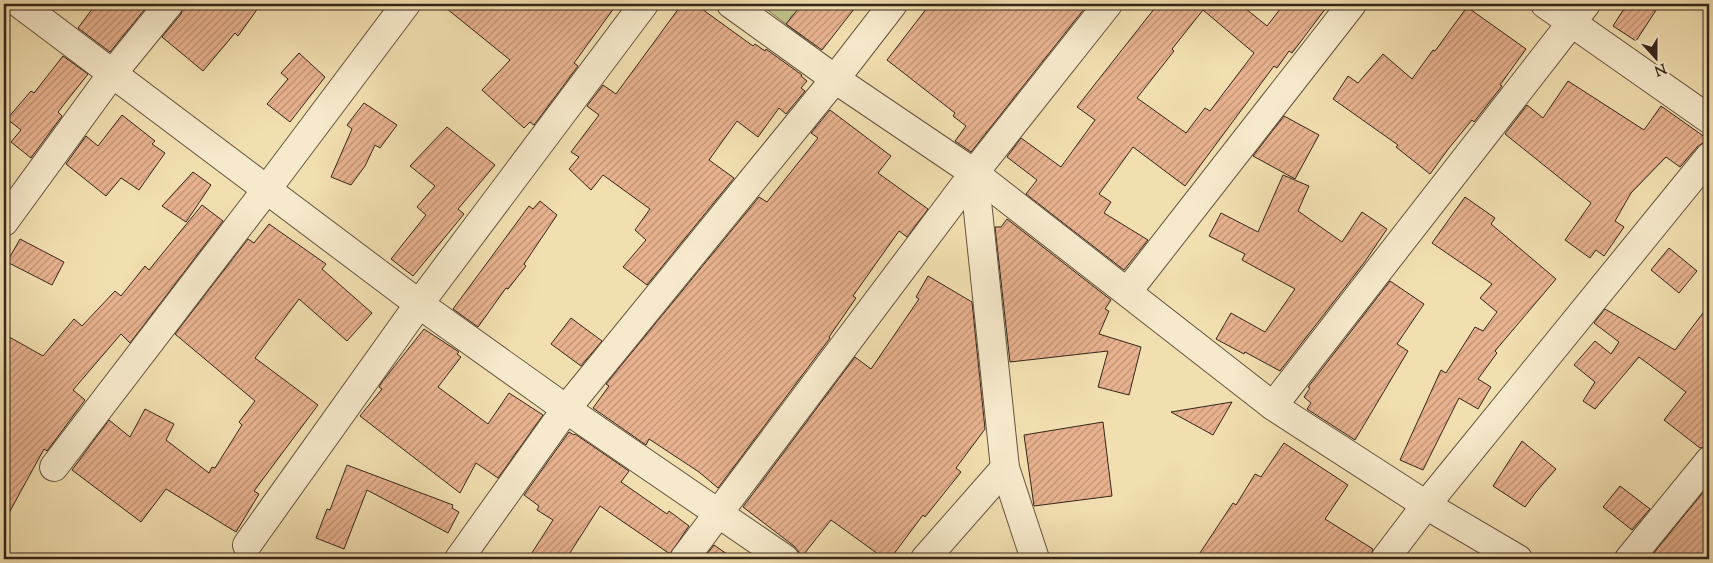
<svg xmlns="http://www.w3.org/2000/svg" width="1713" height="563" font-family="'Sorts Mill Goudy',serif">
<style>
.park{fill:url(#park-crowns);stroke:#7a7451}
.building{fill:url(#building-hatch);stroke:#36261a;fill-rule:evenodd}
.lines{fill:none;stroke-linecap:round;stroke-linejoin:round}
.minor-casing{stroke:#655440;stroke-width:30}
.tertiary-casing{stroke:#655440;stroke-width:30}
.minor{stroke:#f7eacc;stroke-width:28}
.tertiary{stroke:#f7eacc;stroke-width:28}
</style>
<defs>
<pattern id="park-crowns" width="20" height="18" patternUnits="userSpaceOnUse" patternTransform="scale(1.25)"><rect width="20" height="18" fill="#bfc188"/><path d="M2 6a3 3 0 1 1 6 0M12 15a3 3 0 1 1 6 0" fill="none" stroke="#9c9d6e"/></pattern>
<pattern id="building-hatch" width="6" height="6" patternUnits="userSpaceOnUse" patternTransform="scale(1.25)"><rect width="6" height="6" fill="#e8b28f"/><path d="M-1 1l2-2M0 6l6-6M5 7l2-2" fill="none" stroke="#bd9174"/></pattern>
</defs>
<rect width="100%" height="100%" fill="#f2dfb0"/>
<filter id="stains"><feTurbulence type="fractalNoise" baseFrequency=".004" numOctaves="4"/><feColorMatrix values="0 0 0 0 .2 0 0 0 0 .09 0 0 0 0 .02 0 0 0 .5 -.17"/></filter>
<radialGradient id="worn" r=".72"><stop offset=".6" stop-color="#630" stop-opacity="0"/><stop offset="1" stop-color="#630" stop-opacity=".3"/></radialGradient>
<path class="park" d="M 760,4 L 848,4 L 814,46 Z"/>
<g class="building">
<path d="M 96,4 L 149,4 L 110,52 L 78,28 Z"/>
<path d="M 184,4 L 261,4 L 238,36 L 235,33 L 203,71 L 162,37 L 181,14 Z"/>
<path d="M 441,4 L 617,4 L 574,63 L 578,66 L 534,125 L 530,122 L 524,128 L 482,90 L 510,60 Z"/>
<path d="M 682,4 L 695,4 L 753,46 L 755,44 L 765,51 L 766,49 L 802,75 L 801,76 L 807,81 L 801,88 L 805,91 L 786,114 L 779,108 L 758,137 L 737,121 L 709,160 L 734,178 L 647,285 L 623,267 L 646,240 L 635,230 L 650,209 L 603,175 L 591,190 L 569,169 L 579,157 L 571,152 L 599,115 L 587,106 L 603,85 L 616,94 Z"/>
<path d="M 802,4 L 858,4 L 822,50 L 786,24 Z"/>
<path d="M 930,4 L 1088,4 L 971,152 L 955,141 L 966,126 L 953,116 L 955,113 L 887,60 Z"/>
<path d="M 1158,4 L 1240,4 L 1267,26 L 1284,4 L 1329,4 L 1292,53 L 1289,51 L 1277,68 L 1274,66 L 1185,186 L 1133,147 L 1099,194 L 1111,202 L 1104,213 L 1148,240 L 1124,270 L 1026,194 L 1037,180 L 1007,157 L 1021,138 L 1061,167 L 1095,120 L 1077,107 ZM 1203,10 L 1254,53 L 1210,111 L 1205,108 L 1186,133 L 1137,98 L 1174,51 L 1172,49 Z"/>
<path d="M 1627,4 L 1660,4 L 1636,41 L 1613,26 Z"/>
<path d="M 1467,7 L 1526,49 L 1500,85 L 1502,86 L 1474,122 L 1472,120 L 1449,148 L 1430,174 L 1396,147 L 1398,145 L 1333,99 L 1348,76 L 1358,83 L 1383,54 L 1412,79 L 1433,50 L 1435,51 Z"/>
<path d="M 299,53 L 325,77 L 290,122 L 267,104 L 288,79 L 281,73 Z"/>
<path d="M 63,56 L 88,74 L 58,112 L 62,116 L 31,158 L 11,142 L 21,130 L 7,119 L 31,91 L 34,93 Z"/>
<path d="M 1568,81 L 1644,130 L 1661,106 L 1709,140 L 1709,142 L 1703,143 L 1697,147 L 1680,167 L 1666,157 L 1631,193 L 1615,221 L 1624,227 L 1604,256 L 1596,250 L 1590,258 L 1565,240 L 1591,203 L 1505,134 L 1527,105 L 1543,118 Z"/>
<path d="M 364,103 L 397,125 L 380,148 L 375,145 L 365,166 L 351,185 L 331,177 L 352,129 L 347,125 Z"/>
<path d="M 830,110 L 891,156 L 878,173 L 928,209 L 907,237 L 899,231 L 853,296 L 856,298 L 829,337 L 830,338 L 718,488 L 699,472 L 649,439 L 646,445 L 593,408 L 609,386 L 606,384 L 759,197 L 767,202 L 818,138 L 811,133 Z"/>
<path d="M 122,115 L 155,141 L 152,144 L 165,153 L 139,190 L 121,178 L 106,196 L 66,164 L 86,136 L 98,146 Z"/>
<path d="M 1284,116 L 1319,135 L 1295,179 L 1253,156 Z"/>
<path d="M 447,127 L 495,165 L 458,209 L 464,214 L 413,276 L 391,259 L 426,215 L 417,207 L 435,186 L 410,166 Z"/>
<path d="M 193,172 L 211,185 L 186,222 L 162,206 Z"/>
<path d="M 1283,175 L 1309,186 L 1298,211 L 1342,242 L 1362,212 L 1387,229 L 1364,263 L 1280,371 L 1245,352 L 1244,354 L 1216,339 L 1231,313 L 1265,332 L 1295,289 L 1242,260 L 1245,254 L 1209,236 L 1221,213 L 1258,232 Z"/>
<path d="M 1465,197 L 1495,218 L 1491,224 L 1556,279 L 1495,351 L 1497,353 L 1478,379 L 1491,387 L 1478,409 L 1459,398 L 1423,470 L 1400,460 L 1441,370 L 1446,373 L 1475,327 L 1483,331 L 1497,312 L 1480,298 L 1492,284 L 1432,243 Z"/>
<path d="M 540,201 L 557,215 L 524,264 L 526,266 L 508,289 L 506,288 L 478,327 L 453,309 L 529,206 L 533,209 Z"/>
<path d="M 202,205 L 223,221 L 130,343 L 121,334 L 73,390 L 85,400 L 47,451 L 44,449 L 4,522 L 4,334 L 43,356 L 74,319 L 82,326 L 115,291 L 121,296 L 145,266 L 149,270 Z"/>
<path d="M 1007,219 L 1111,300 L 1105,309 L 1109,311 L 1099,334 L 1141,347 L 1129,395 L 1098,387 L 1108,351 L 1010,362 L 995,227 L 1001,227 Z"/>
<path d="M 269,224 L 326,264 L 322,269 L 372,313 L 347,341 L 299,299 L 255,358 L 318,405 L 254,491 L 259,494 L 236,532 L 166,489 L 141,522 L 72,470 L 109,420 L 130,437 L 145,409 L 174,424 L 166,440 L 209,473 L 212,467 L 215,468 L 242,425 L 239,422 L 255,401 L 175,334 L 248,239 L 254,243 Z"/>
<path d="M 20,239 L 64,262 L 52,285 L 7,262 Z"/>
<path d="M 1669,248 L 1697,271 L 1679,293 L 1651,270 Z"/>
<path d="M 928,276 L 972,302 L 985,429 L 956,468 L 961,472 L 925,517 L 923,515 L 890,559 L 885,559 L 831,520 L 800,559 L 799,552 L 794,546 L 743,507 L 855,357 L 871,369 L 919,299 L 916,297 Z"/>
<path d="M 1390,281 L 1424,304 L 1397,344 L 1408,351 L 1355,440 L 1307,409 L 1311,403 L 1304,397 L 1310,388 L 1308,387 Z"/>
<path d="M 1709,305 L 1709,446 L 1700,448 L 1664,420 L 1686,392 L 1639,357 L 1595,409 L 1583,401 L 1595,382 L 1574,365 L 1595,341 L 1611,354 L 1619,342 L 1594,323 L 1605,309 L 1675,350 Z"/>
<path d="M 571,318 L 602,341 L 581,366 L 551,344 Z"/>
<path d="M 424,329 L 459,352 L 457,354 L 461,357 L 438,387 L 488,424 L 509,393 L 543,415 L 498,478 L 476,463 L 460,493 L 360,416 L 382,389 L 379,387 L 382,382 Z"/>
<path d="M 1232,402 L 1213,435 L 1171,412 Z"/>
<path d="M 1103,422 L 1112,496 L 1034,506 L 1024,435 Z"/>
<path d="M 569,432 L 574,435 L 575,434 L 629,471 L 621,482 L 667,514 L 669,511 L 689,526 L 670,554 L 600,506 L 566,559 L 528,559 L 553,520 L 537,510 L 539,506 L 524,495 Z"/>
<path d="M 1522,441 L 1556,469 L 1536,492 L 1525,507 L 1493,486 Z"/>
<path d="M 1284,443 L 1348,485 L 1325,519 L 1373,549 L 1370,559 L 1196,559 L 1233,503 L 1236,505 L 1255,474 L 1261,477 Z"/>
<path d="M 347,465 L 453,505 L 452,508 L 459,512 L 448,533 L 367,490 L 344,549 L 316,538 L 327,509 L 330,510 Z"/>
<path d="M 1709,485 L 1709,559 L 1650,559 L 1657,549 Z"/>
<path d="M 1620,486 L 1650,509 L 1632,530 L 1603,507 Z"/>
<path d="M 714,545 L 734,559 L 703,559 Z"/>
</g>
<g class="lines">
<defs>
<g id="minor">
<path d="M 20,4 L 419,304 L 566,409 L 785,559"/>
<path d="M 1545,4 L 1709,119"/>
<path d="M 974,173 L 1273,406 L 1426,505 L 1518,559"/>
<path d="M 4,222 L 112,74 L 169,4"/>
<path d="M 1128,291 L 1352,4"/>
<path d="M 1273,406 L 1586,4"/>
<path d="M 54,467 L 267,189 L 406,4"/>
<path d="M 247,545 L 419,304 L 644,4"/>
<path d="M 459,559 L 566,409 L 835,79 L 731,4"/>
<path d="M 684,559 L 974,173 L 1108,4"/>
<path d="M 925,559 L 1005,468"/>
<path d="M 1385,559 L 1426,505 L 1709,157"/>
<path d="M 1629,559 L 1709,461"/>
</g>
<path id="tertiary" d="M 893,4 L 835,79 L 974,173 L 1005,468 L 1035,559"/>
</defs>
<use href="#minor" class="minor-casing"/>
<use href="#tertiary" class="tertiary-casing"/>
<use href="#minor" class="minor"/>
<use href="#tertiary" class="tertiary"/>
</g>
<rect width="1713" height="563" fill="none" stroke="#f2dfb0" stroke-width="20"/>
<rect x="5" y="5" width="1703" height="553" fill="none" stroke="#36261a" stroke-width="2.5"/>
<rect x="10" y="10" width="1693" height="543" fill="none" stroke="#36261a"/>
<g transform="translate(1656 58) rotate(159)" stroke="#f7eacc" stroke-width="4" paint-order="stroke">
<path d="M0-4L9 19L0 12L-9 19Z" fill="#36261a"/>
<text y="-8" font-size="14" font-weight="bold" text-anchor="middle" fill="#36261a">N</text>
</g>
<rect width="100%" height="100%" filter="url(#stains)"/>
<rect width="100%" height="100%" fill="url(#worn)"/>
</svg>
